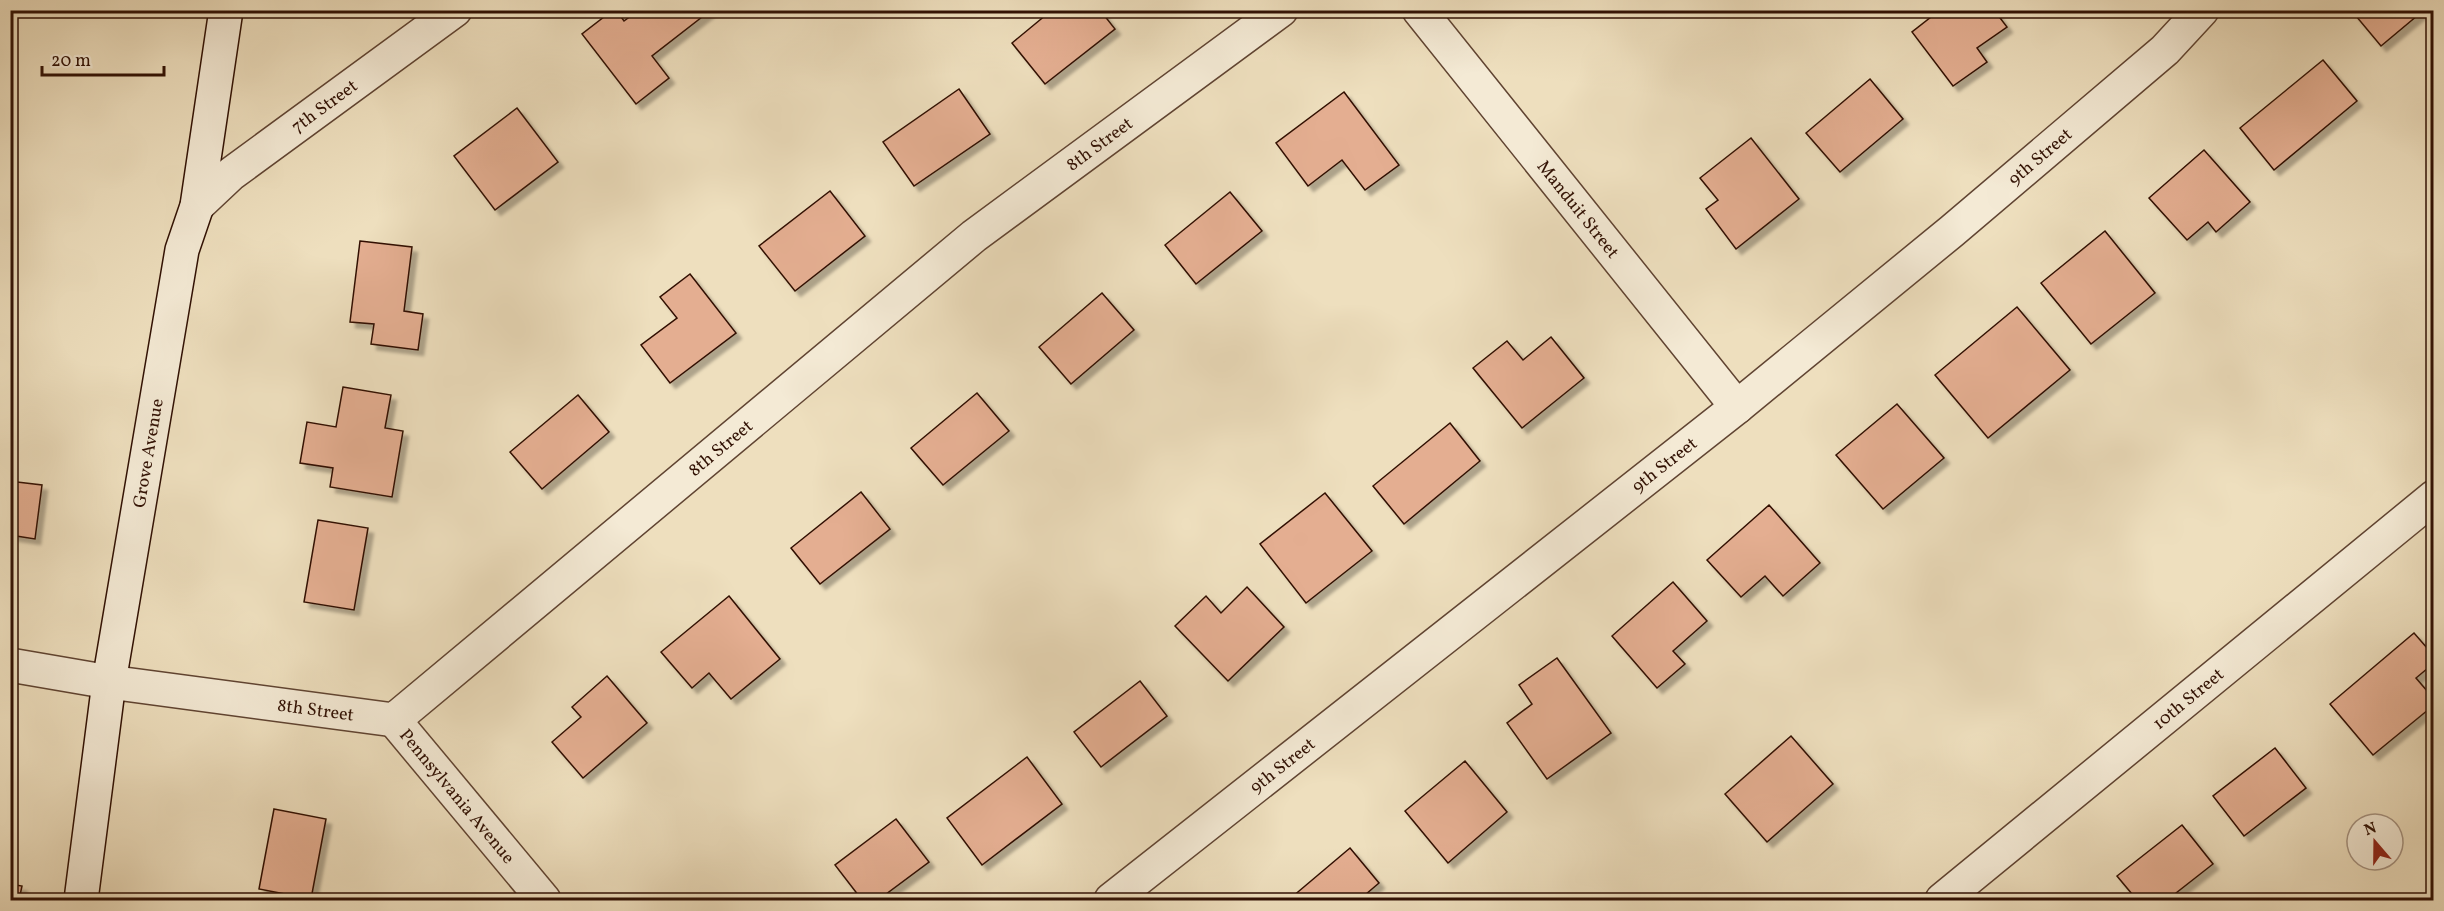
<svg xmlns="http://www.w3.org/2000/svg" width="2444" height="911" font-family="Vollkorn,serif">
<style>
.building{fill:#e4ae91;stroke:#311104;stroke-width:1.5;filter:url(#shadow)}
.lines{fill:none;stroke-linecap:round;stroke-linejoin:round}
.street-casing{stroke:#604432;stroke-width:36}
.secondary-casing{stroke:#311104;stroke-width:36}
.street{stroke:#f4ead5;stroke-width:33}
.secondary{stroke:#f4ead5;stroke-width:33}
.labels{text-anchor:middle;stroke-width:6;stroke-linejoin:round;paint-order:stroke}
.street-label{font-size:18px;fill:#311104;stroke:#f4ead5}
</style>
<defs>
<filter id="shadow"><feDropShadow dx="5.5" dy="5.5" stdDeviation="1.5" flood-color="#0004"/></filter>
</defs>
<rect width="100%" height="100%" fill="#eedfbe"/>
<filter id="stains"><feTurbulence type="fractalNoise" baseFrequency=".00333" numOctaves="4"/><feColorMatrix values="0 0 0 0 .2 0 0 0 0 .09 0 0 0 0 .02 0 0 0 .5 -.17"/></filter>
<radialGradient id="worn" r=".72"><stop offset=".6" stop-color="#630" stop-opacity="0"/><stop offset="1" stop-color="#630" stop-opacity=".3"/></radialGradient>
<g class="building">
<path d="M 613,10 L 616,10 L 624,21 L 639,10 L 711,10 L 652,56 L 669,78 L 636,104 L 582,34 Z"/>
<path d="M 1052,10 L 1100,10 L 1115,29 L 1045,84 L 1012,43 Z"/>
<path d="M 1940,10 L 1994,10 L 2007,27 L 1977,48 L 1987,62 L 1953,86 L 1912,32 Z"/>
<path d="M 2351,10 L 2424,10 L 2381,46 Z"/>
<path d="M 2323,60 L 2357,101 L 2274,170 L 2240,128 Z"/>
<path d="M 1870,79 L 1903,119 L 1840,172 L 1806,133 Z"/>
<path d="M 959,89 L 990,134 L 914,186 L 883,142 Z"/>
<path d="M 1344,92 L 1399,165 L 1365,190 L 1342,160 L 1308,186 L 1276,143 Z"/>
<path d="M 517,108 L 558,162 L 495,210 L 454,156 Z"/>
<path d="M 1751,138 L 1799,199 L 1736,249 L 1706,209 L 1718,200 L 1700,178 Z"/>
<path d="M 2204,150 L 2250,202 L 2216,232 L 2208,222 L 2187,240 L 2149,198 Z"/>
<path d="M 830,191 L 865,236 L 795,291 L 759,246 Z"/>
<path d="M 1230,192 L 1262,231 L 1196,284 L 1165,245 Z"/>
<path d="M 2105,231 L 2155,293 L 2091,344 L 2041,283 Z"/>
<path d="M 360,241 L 412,247 L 404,311 L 423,314 L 418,350 L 371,344 L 374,324 L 350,322 Z"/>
<path d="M 690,274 L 736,333 L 670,383 L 641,345 L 677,318 L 660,297 Z"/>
<path d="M 1102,293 L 1134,330 L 1071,384 L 1039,347 Z"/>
<path d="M 2017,307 L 2070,370 L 1988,438 L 1935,375 Z"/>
<path d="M 1551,337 L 1584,378 L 1522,428 L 1473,368 L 1507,341 L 1523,360 Z"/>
<path d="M 343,387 L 391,395 L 385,428 L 403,431 L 392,497 L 330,487 L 333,468 L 300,463 L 307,422 L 336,427 Z"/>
<path d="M 977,393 L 1009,431 L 943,485 L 911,448 Z"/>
<path d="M 578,395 L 609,432 L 542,489 L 510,452 Z"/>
<path d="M 1897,404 L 1944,458 L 1883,509 L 1836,455 Z"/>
<path d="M 1450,423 L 1480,461 L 1404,524 L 1373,486 Z"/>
<path d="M 17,482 L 42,485 L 35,539 L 10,535 L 10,506 L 13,507 Z"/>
<path d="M 861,492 L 890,529 L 820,584 L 791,548 Z"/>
<path d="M 1325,493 L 1372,551 L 1306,603 L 1260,544 Z"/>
<path d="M 1769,505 L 1820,563 L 1783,596 L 1765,576 L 1741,597 L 1707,560 Z"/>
<path d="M 318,520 L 368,528 L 354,610 L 304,602 Z"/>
<path d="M 1673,582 L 1707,621 L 1673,651 L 1685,664 L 1657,688 L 1612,636 Z"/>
<path d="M 1247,587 L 1284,627 L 1228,681 L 1175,626 L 1206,596 L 1221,613 Z"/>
<path d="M 729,596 L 780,659 L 731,699 L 709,673 L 692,688 L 661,652 Z"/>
<path d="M 2414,633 L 2434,656 L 2434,663 L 2416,678 L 2434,699 L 2434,705 L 2373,755 L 2330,704 Z"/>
<path d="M 1557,658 L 1611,733 L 1547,779 L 1507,723 L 1532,704 L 1519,685 Z"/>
<path d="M 607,676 L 647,723 L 583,778 L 552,742 L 581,717 L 572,707 Z"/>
<path d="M 1140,681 L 1167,716 L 1101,767 L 1074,732 Z"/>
<path d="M 1791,736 L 1833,784 L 1767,842 L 1725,794 Z"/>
<path d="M 2275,748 L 2306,788 L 2244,836 L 2213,796 Z"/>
<path d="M 1027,757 L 1062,804 L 982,865 L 947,818 Z"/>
<path d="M 1465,761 L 1507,812 L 1448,863 L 1405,811 Z"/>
<path d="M 274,809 L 326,819 L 311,899 L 259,889 Z"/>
<path d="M 896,819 L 929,862 L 878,900 L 862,900 L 835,865 Z"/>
<path d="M 2182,825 L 2213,864 L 2167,900 L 2137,900 L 2117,876 Z"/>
<path d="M 1350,848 L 1379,883 L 1359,900 L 1295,900 L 1292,897 Z"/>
<path d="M 10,884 L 22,886 L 19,900 L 10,900 Z"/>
</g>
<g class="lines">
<defs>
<g id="street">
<path id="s1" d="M 1419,10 L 1737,407"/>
<path id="s2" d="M 197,206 L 231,174 L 455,10"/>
<path id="s3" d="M 10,665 L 109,682 L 394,720 L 974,236 L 1281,10"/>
<path id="s4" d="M 394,720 L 544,900"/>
<path id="s5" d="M 1111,900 L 1737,407 L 1952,231 L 2165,50 L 2202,10"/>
<path id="s6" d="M 1942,900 L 2434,497"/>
</g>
<g id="secondary">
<path id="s7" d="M 81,900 L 109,682 L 182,250 L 197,206 L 226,10"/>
</g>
</defs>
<use href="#street" class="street-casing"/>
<use href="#secondary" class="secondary-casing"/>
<use href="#street" class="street"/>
<use href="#secondary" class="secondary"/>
</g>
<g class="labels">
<g class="street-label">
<text dy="6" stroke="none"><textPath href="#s2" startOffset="162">7th Street</textPath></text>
<text dy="6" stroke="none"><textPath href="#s3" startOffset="1299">8th Street</textPath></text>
<text dy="6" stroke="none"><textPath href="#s5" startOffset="1190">9th Street</textPath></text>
<text dy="6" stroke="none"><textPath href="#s1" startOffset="255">Manduit Street</textPath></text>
<text dy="6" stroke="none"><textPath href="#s3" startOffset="813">8th Street</textPath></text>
<text dy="6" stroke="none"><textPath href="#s7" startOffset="452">Grove Avenue</textPath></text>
<text dy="6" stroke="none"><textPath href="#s5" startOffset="704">9th Street</textPath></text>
<text dy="6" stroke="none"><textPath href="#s6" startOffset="318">10th Street</textPath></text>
<text dy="6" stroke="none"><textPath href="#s3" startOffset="309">8th Street</textPath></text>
<text dy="6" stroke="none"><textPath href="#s5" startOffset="218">9th Street</textPath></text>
<text dy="6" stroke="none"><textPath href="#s4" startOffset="99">Pennsylvania Avenue</textPath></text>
</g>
</g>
<rect width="2444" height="911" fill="none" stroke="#eedfbe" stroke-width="36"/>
<rect x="12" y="12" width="2420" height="887" fill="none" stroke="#311104" stroke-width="3"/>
<rect x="18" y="18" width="2408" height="875" fill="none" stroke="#311104" stroke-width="1.5"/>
<g transform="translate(2375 842) rotate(340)"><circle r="28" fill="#f4ead5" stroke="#a69381" stroke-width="1.5"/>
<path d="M0-4.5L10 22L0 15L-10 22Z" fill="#8f2418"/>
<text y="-9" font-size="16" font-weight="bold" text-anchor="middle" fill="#311104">N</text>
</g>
<path d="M42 66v9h122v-9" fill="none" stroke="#311104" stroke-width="3"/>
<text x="51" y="66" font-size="18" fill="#311104" stroke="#f4ead5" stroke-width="4.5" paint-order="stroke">20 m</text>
<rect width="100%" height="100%" filter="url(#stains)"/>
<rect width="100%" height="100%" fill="url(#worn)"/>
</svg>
